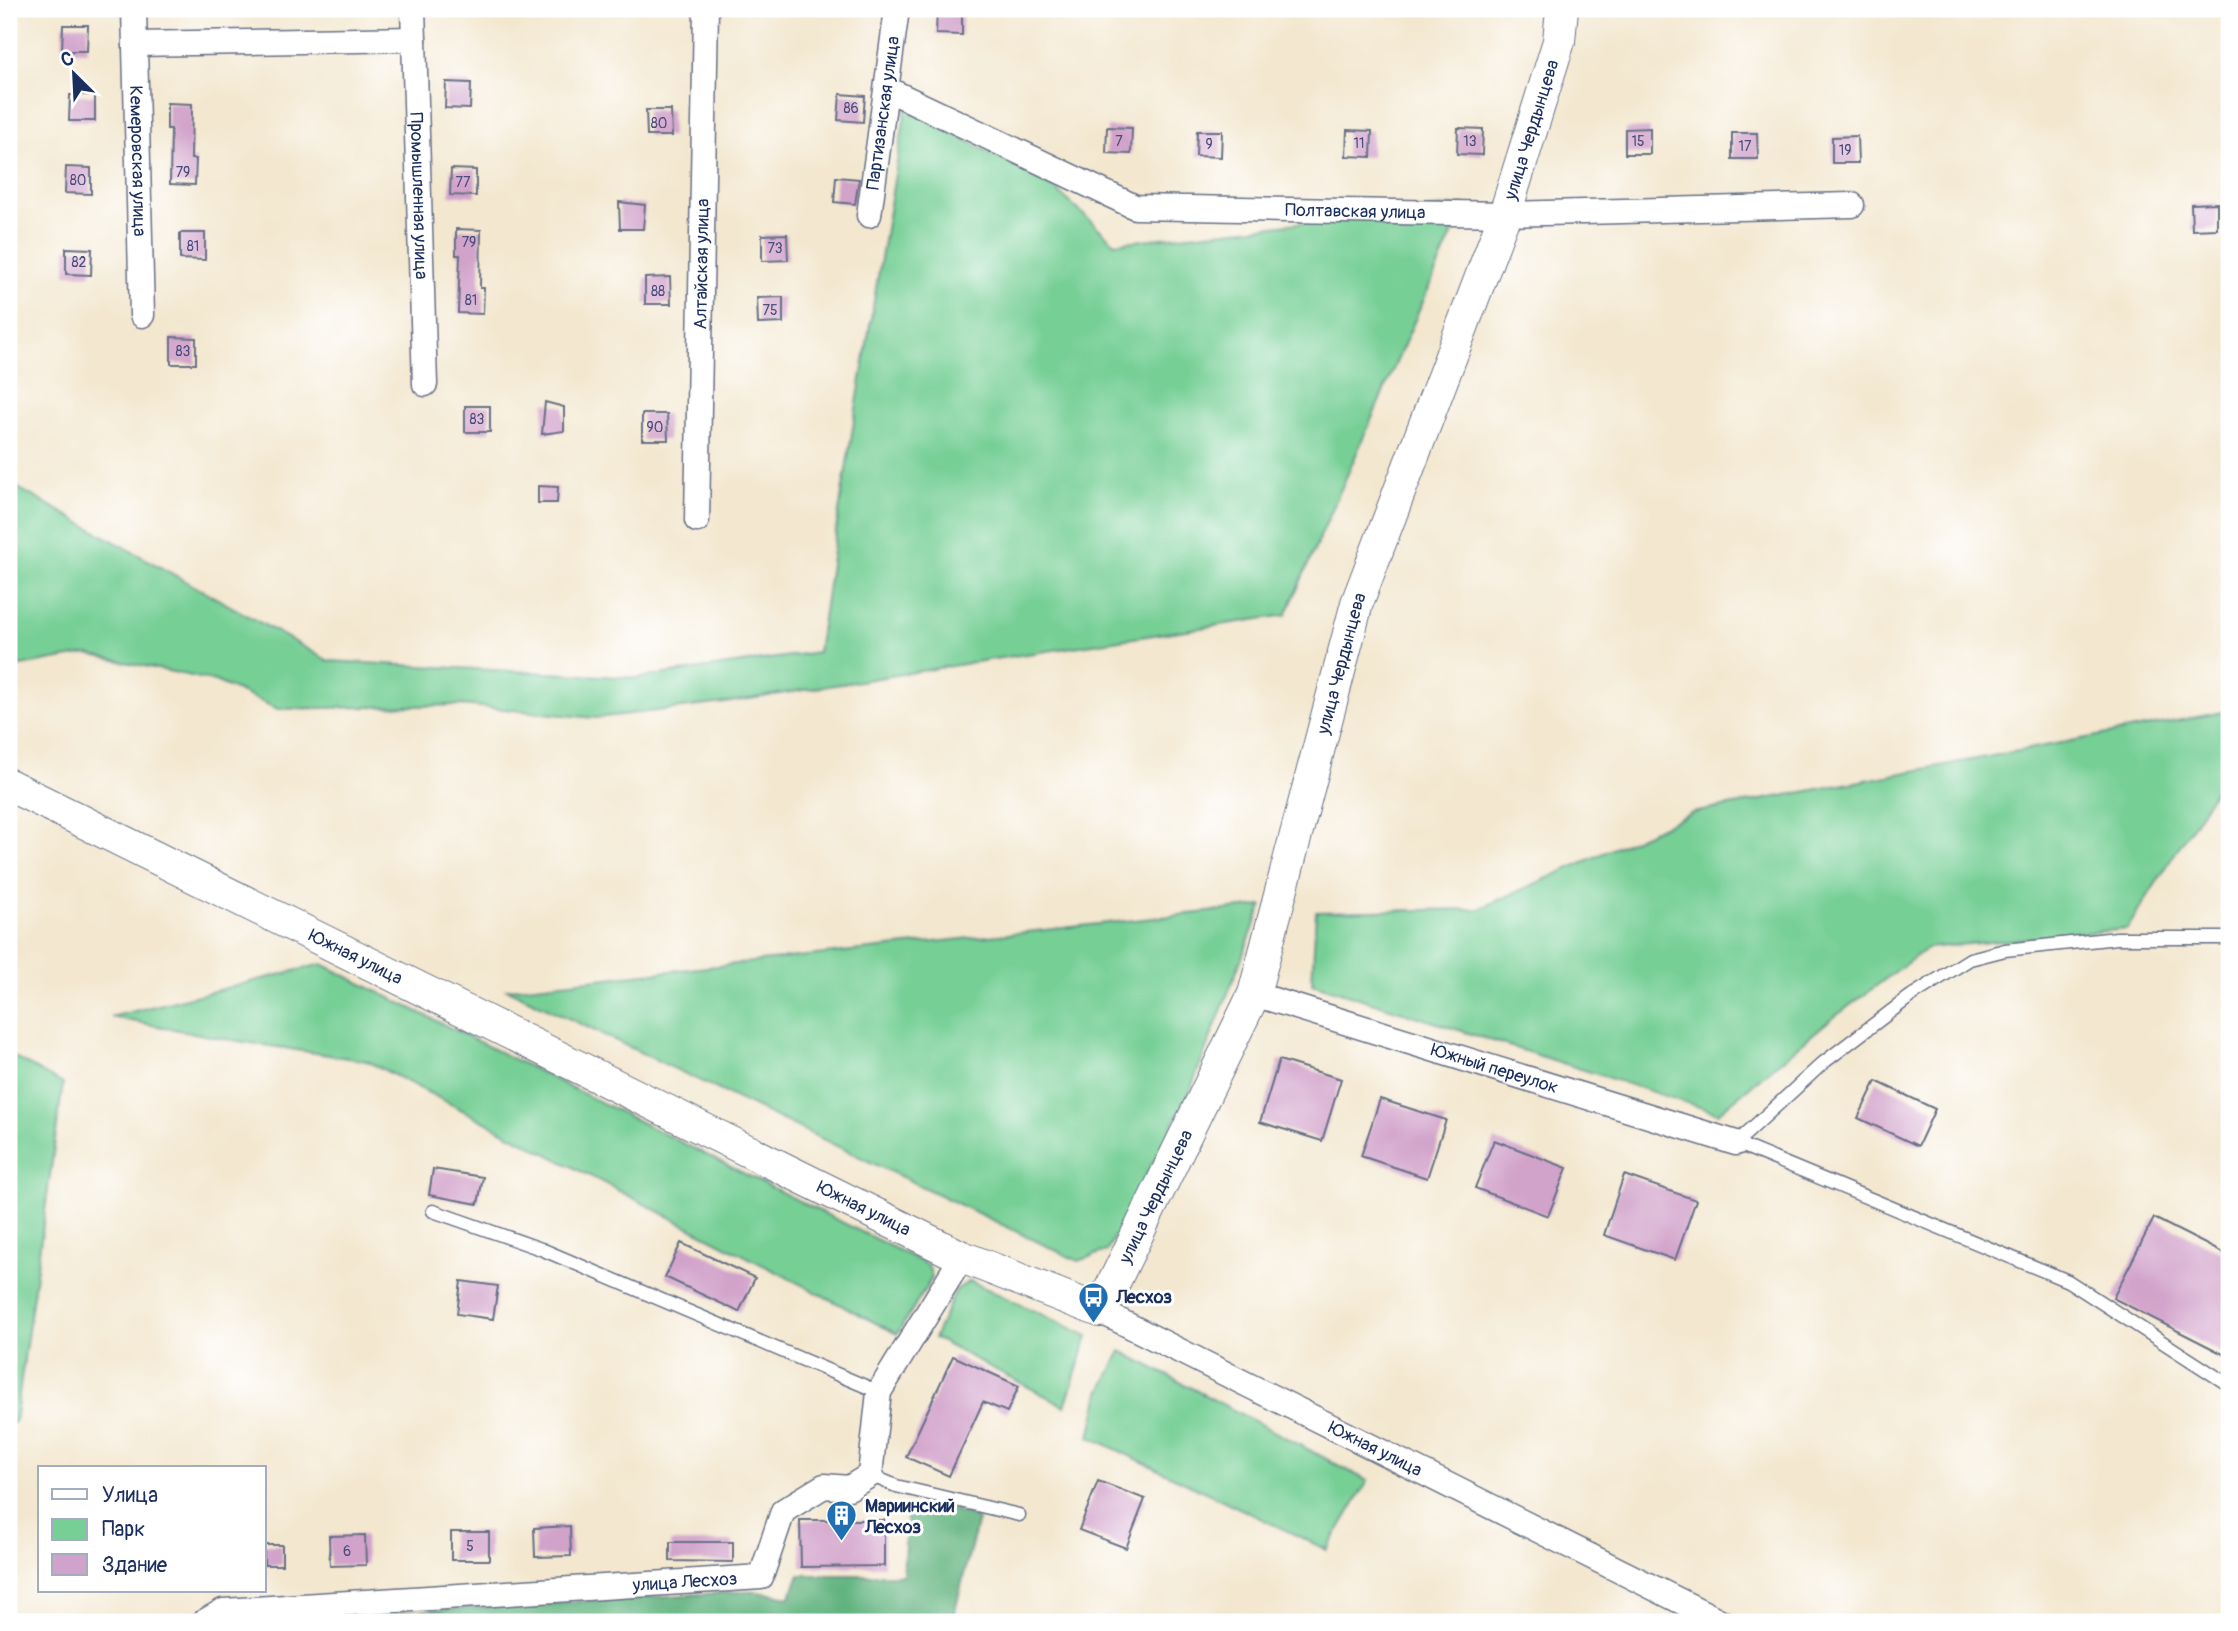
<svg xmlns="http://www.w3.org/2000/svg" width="2238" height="1631" font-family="Pangolin,sans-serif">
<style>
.green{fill:#76cf95;stroke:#487f7a;stroke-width:2}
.forest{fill:#60b27e;stroke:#3e706e;stroke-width:2}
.building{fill:#d1a2ca}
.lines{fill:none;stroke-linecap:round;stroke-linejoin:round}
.service-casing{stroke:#676f86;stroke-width:15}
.minor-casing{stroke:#676f86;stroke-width:27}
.tertiary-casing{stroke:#676f86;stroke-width:34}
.service{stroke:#fff;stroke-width:12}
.minor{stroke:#fff;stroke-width:24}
.tertiary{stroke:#fff;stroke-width:32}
.labels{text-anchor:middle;stroke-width:6;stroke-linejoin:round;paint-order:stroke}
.number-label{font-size:14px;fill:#484c79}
.street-label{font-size:18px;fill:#1b2f5e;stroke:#fff}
.poi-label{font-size:18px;font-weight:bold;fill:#1b2f5e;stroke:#fff;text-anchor:start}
</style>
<rect width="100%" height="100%" fill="#fff"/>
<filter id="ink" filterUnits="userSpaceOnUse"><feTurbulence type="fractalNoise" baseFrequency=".0143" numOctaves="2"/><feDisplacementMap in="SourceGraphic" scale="14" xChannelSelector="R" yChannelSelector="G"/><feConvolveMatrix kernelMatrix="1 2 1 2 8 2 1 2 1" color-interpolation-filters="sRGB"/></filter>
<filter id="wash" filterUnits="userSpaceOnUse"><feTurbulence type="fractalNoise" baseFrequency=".00686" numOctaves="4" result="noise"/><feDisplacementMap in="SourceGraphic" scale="28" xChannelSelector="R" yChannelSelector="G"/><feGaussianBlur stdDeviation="1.57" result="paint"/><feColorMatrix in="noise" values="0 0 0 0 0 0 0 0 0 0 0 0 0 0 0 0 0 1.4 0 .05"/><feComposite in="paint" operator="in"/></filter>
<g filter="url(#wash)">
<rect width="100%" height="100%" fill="#f3e7cf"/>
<g class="green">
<path d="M 906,108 L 1052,186 L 1115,243 L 1465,205 L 1286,615 L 994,659 L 725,703 L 595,718 L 461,705 L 278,709 L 215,681 L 87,654 L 9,668 L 9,483 L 329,661 L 638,678 L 818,652 L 837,524 Z"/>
<path d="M 2229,711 L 2229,768 L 2127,929 L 1927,948 L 1825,1024 L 1718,1113 L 1312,983 L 1316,912 L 1479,909 L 1692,813 Z"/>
<path d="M 1262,906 L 1189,1093 L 1107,1251 L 1078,1261 L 507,989 Z"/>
<path d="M 322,964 L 928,1265 L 932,1278 L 897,1334 L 367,1061 L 225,1039 L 111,1017 Z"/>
<path d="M 9,1054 L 63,1084 L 15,1422 L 9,1425 Z"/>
<path d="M 970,1281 L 1088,1336 L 1065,1406 L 934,1338 L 956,1290 Z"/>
<path d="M 1121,1351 L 1368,1481 L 1327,1550 L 1090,1437 L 1100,1392 Z"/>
</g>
<path class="forest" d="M 939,1504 L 978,1519 L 952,1622 L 234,1622 L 752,1591 L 790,1597 L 799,1575 L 903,1575 L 907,1512 Z"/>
<g id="blocks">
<g class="building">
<path d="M 937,9 L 962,9 L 962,35 L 936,34 Z"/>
<path d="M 63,25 L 88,25 L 87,51 L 62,51 Z"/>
<path d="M 446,82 L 471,83 L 470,109 L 445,108 Z"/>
<path d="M 840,94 L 865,96 L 863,122 L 838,120 Z"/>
<path d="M 70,95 L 95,95 L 95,121 L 69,121 Z"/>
<path d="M 167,103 L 192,104 L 191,159 L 196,159 L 195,185 L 170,184 L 171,129 L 167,129 Z"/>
<path d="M 646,110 L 671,110 L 672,136 L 647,136 Z"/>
<path d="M 1107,127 L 1132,128 L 1131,154 L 1106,153 Z"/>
<path d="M 1458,128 L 1483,129 L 1482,155 L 1457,154 Z"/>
<path d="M 1650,128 L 1650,154 L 1625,154 L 1625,129 Z"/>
<path d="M 1347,130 L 1372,131 L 1371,157 L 1346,156 Z"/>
<path d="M 1197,131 L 1222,131 L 1221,157 L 1196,156 Z"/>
<path d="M 1732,133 L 1757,133 L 1758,159 L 1732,159 Z"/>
<path d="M 1857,136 L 1858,163 L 1832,163 L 1832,137 Z"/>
<path d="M 66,167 L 91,168 L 91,194 L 65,193 Z"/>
<path d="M 451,169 L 476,170 L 476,196 L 450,195 Z"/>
<path d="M 836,177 L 859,179 L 855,204 L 834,202 Z"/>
<path d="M 619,202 L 645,205 L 643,229 L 620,229 Z"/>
<path d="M 2217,203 L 2217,229 L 2192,230 L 2191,204 Z"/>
<path d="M 456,229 L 481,230 L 480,288 L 484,288 L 483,314 L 458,313 L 460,255 L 456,255 Z"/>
<path d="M 180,233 L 205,233 L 205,260 L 180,259 Z"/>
<path d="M 787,234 L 788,260 L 762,261 L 762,235 Z"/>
<path d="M 66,248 L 92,249 L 91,275 L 66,274 Z"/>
<path d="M 670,277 L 671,304 L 645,304 L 645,278 Z"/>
<path d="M 783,297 L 783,323 L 758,324 L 757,298 Z"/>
<path d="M 171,337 L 196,338 L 196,364 L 171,364 Z"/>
<path d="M 545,402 L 564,407 L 564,431 L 542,434 Z"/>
<rect x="465" y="406" width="25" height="26"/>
<path d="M 642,414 L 667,414 L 668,440 L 642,440 Z"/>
<path d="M 538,486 L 558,487 L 557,503 L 538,503 Z"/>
<path d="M 1279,1060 L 1341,1079 L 1322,1141 L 1260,1122 Z"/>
<path d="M 1876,1081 L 1935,1109 L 1918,1146 L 1858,1118 Z"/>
<path d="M 1380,1099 L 1446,1120 L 1427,1178 L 1361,1156 Z"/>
<path d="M 1494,1140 L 1567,1168 L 1548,1216 L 1475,1188 Z"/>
<path d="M 433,1169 L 483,1177 L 478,1204 L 429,1195 Z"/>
<path d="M 1624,1175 L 1696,1200 L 1675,1260 L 1604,1235 Z"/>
<path d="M 2154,1218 L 2229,1256 L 2229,1357 L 2113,1298 Z"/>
<path d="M 681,1243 L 755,1278 L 739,1312 L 665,1277 Z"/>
<path d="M 461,1281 L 498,1286 L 493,1319 L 457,1314 Z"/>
<path d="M 953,1356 L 1019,1386 L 1007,1412 L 983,1402 L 949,1476 L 906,1457 Z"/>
<path d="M 1098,1481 L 1145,1499 L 1126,1548 L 1079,1530 Z"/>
<path d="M 800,1520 L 884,1520 L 884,1566 L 801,1567 Z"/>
<path d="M 570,1526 L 571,1556 L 535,1557 L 534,1528 Z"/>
<rect x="451" y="1532" width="38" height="28"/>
<path d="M 365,1535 L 366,1565 L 330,1566 L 329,1536 Z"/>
<path d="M 670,1542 L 733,1542 L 733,1562 L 670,1561 Z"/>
<rect x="264" y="1545" width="18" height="20"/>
</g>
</g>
</g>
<g filter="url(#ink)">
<use href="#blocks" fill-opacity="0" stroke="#676f86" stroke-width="2"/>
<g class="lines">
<defs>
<g id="service">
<path d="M 2229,938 L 2117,938 L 2005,950 L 1970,959 L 1911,996 L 1823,1063 L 1736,1143 L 2068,1281 L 2229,1385"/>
<path d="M 433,1211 L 541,1249 L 879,1392"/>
<path d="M 870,1475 L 896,1486 L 1019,1515"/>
</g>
<g id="minor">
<path id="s1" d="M 134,9 L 142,315"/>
<path id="s2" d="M 413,9 L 425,384"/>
<path d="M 135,44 L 414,39"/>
<path id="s3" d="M 887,89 L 1135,207 L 1505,214 L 1852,205"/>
<path id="s4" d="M 869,215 L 897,9"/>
<path id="s5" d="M 697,520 L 706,9"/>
<path id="s6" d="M 1254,994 L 1736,1143"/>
<path id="s7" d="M 1100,1311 L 1722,1622"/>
<path id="s8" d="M 204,1622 L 223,1611 L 761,1577 L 783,1511 L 824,1486 L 849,1488 L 870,1475 L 879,1392 L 962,1257"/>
</g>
<g id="tertiary">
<path id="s9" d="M 9,785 L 962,1257 L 1100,1311 L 1254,994 L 1357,603 L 1505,214 L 1559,41 L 1562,9"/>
</g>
</defs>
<use href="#service" class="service-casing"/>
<use href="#minor" class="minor-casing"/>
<use href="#tertiary" class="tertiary-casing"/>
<use href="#service" class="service"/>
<use href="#minor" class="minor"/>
<use href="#tertiary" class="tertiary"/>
</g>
</g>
<defs>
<symbol id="bus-pin" viewBox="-11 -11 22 30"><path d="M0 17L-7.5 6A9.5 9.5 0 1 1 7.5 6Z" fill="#1f6fb2" stroke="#fff"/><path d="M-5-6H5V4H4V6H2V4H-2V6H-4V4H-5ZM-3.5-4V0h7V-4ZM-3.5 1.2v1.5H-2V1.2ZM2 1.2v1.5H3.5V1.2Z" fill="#fff"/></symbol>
<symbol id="building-pin" viewBox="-11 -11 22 30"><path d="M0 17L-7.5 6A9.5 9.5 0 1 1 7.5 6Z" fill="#1f6fb2" stroke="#fff"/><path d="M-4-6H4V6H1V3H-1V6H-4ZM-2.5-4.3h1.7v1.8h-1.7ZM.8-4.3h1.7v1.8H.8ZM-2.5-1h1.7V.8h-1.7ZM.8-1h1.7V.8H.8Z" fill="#fff"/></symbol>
</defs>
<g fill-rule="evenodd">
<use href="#bus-pin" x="1076" y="1280" width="35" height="47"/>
<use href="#building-pin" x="824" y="1498" width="35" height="47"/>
</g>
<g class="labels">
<g class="number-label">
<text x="851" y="113">86</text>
<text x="659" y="128">80</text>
<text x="1119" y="146">7</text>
<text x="1470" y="146">13</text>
<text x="1638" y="146">15</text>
<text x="1359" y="148">11</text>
<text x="1209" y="149">9</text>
<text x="1745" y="151">17</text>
<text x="1845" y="155">19</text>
<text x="183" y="177">79</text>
<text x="78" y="185">80</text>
<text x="463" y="187">77</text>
<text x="469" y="247">79</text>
<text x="193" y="251">81</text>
<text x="775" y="253">73</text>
<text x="79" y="267">82</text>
<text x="658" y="296">88</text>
<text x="471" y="305">81</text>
<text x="770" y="315">75</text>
<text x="183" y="356">83</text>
<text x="477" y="424">83</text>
<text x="655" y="432">90</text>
<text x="470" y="1551">5</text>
<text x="347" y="1556">6</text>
</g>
<g class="street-label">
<text dy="6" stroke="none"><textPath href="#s4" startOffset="103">Партизанская улица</textPath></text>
<text dy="6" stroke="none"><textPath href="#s9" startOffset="2473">улица Чердынцева</textPath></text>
<text dy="6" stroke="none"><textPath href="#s1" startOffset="152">Кемеровская улица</textPath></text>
<text dy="6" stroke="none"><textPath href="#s2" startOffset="187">Промышленная улица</textPath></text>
<text dy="6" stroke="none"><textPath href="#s3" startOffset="495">Полтавская улица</textPath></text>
<text dy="6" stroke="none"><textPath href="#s5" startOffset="256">Алтайская улица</textPath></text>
<text dy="6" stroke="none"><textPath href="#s9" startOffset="1906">улица Чердынцева</textPath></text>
<text dy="6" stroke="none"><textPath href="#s9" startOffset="387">Южная улица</textPath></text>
<text dy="6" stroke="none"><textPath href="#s6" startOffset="252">Южный переулок</textPath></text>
<text dy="6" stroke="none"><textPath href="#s9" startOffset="1339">улица Чердынцева</textPath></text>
<text dy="6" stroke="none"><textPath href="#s9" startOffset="954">Южная улица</textPath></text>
<text dy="6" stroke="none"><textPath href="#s7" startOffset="308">Южная улица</textPath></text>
<text dy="6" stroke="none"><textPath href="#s8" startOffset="485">улица Лесхоз</textPath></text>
</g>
<g class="poi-label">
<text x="1116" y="1303">Лесхоз</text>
<text x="865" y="1512">Мариинский<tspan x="865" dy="21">Лесхоз</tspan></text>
</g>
</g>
<rect width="2238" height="1631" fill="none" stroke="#fff" stroke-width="35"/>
<rect x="38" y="1466" width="228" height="126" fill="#ffffff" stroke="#a4acbf" stroke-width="2"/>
<rect x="52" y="1489" width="35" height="10" fill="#ffffff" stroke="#a4acbf" stroke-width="2"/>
<text x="102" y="1502" font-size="21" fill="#1b2f5e">Улица</text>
<rect x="52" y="1519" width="35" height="21" fill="#76cf95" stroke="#a4acbf" stroke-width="2"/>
<text x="102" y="1536" font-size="21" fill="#1b2f5e">Парк</text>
<rect x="52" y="1554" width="35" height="21" fill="#d1a2ca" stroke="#a4acbf" stroke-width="2"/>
<text x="102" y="1572" font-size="21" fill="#1b2f5e">Здание</text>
<g transform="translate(74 74) rotate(336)" stroke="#ffffff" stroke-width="5" paint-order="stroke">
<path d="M0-5L12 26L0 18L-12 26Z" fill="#1b2f5e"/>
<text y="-10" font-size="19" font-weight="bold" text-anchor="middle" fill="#1b2f5e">С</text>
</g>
</svg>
